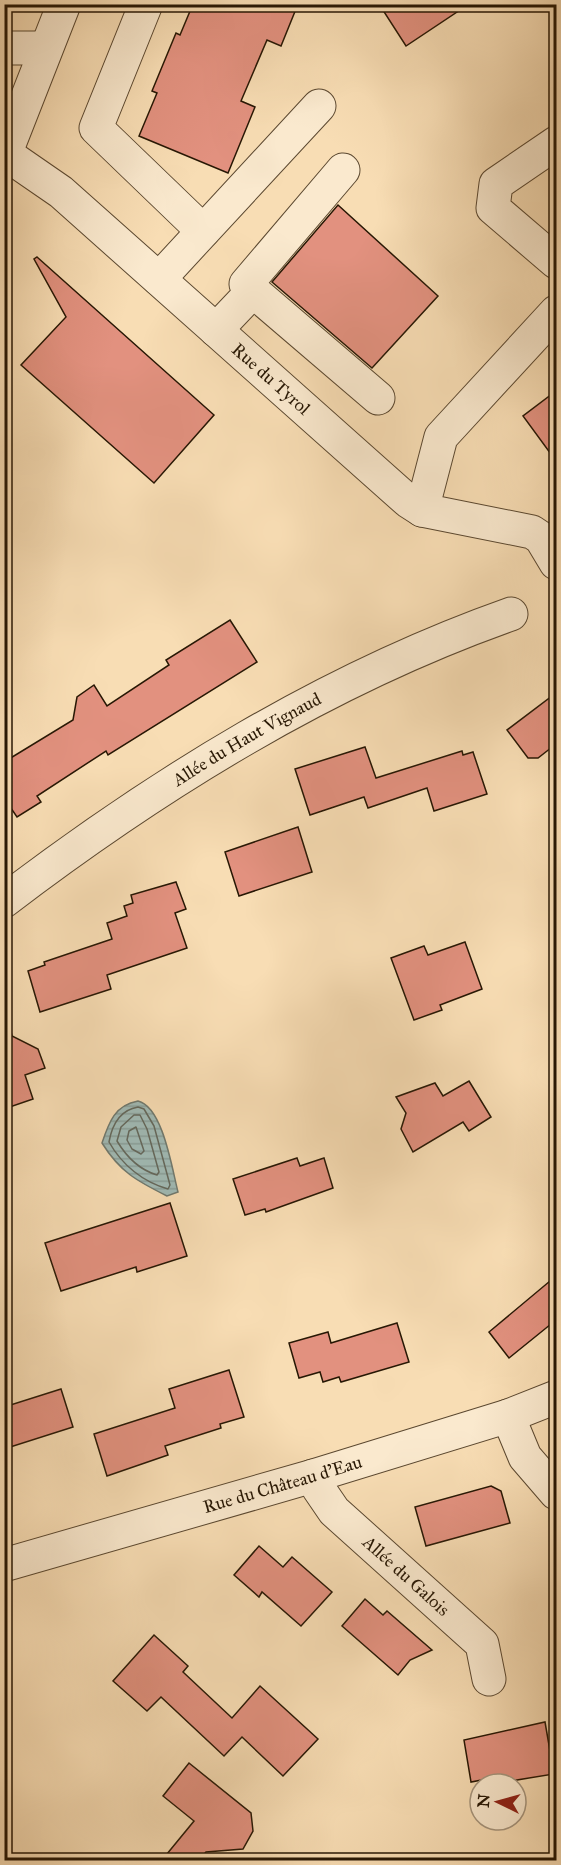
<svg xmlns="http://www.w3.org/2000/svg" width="561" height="1865" font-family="'IM FELL Great Primer',serif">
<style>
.water{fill:url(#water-rules);stroke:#70796e;stroke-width:1.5}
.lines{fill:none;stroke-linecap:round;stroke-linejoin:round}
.shore{stroke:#64685c;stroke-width:1.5}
.building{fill:#e2917f;stroke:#271704;stroke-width:1.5}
.minor-casing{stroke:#5b4830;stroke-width:35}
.minor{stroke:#fae9ce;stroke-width:33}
.labels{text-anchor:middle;stroke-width:4.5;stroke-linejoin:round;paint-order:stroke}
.street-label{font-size:18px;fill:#271704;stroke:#fae9ce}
</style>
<defs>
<pattern id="water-rules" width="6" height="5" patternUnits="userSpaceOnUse" patternTransform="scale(1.5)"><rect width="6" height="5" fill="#a0bab5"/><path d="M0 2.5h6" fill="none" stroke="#8a9f9a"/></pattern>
</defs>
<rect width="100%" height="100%" fill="#f8ddb4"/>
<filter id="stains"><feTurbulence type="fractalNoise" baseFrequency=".00333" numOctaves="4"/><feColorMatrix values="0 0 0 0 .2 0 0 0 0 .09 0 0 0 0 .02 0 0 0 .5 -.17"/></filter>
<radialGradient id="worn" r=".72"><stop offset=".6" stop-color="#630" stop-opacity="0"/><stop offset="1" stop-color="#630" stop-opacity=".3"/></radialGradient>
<path class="water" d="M 138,1101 C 163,1107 172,1169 178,1192 L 167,1196 C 137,1181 120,1172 102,1143 C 109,1122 115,1105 138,1101 Z"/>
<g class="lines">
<g class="shore">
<path d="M 138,1107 L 144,1109 L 154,1126 L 170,1185 L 168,1189 C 143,1182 122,1165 109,1142 C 112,1125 120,1110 138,1107 Z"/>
<path d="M 134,1115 L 140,1115 L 147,1129 L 159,1172 L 157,1175 C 140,1170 126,1156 117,1141 L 121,1127 Z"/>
<path d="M 136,1127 L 144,1151 L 141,1154 L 132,1149 L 127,1140 L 129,1131 Z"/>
</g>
</g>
<g class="building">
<path d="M 193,4 L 298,4 L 281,46 L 267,40 L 241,101 L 255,107 L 228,173 L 139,136 L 157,93 L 152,91 L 176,33 L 180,35 Z"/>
<path d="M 379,4 L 469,4 L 406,46 Z"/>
<path d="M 338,205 L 438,296 L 372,368 L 272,282 Z"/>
<path d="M 37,257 L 214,415 L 154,483 L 21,365 L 66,317 L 34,259 Z"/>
<path d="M 556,391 L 556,461 L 523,416 Z"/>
<path d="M 230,620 L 257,662 L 108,755 L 106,751 L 37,796 L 41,802 L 17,817 L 4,798 L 4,762 L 73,720 L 77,697 L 94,685 L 107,706 L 169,665 L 166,660 Z"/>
<path d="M 556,693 L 556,744 L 538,758 L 528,758 L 507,730 Z"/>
<path d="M 365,747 L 376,778 L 462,751 L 463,755 L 473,752 L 487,794 L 434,811 L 427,788 L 368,808 L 364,797 L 310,815 L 295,769 Z"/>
<path d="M 298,827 L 312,872 L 239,896 L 225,852 Z"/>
<path d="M 176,882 L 186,909 L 175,913 L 187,948 L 107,975 L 111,989 L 40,1012 L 28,971 L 45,965 L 44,962 L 112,939 L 107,923 L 127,916 L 124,906 L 133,903 L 131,895 Z"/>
<path d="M 465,942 L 482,989 L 440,1005 L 442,1010 L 414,1020 L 391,958 L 424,946 L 428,955 Z"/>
<path d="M 10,1028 L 12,1036 L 38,1049 L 45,1068 L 25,1075 L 33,1099 L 4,1109 L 4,1029 Z"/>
<path d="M 469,1081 L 491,1117 L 469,1131 L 463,1122 L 413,1152 L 401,1129 L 406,1113 L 396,1097 L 435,1083 L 443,1096 Z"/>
<path d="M 297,1158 L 300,1166 L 324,1158 L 333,1188 L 266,1212 L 265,1209 L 245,1215 L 233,1179 Z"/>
<path d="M 170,1203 L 187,1256 L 137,1272 L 136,1267 L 61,1291 L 45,1243 Z"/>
<path d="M 556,1276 L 556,1320 L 509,1358 L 489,1332 Z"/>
<path d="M 397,1323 L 409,1362 L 341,1382 L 339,1377 L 323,1382 L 320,1372 L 299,1378 L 289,1343 L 328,1332 L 331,1343 Z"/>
<path d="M 229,1370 L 244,1417 L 220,1424 L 221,1428 L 165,1446 L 168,1455 L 107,1476 L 94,1434 L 175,1408 L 169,1389 Z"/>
<path d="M 61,1389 L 73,1427 L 4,1449 L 4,1407 Z"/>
<path d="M 491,1486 L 501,1491 L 510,1523 L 426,1546 L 415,1507 Z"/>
<path d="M 259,1546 L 283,1567 L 292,1557 L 332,1592 L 301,1626 L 262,1592 L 259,1597 L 234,1575 Z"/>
<path d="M 365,1599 L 383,1615 L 387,1611 L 432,1650 L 410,1660 L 398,1675 L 342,1626 Z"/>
<path d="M 154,1635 L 188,1666 L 183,1672 L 232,1718 L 260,1686 L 318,1739 L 283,1776 L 242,1737 L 224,1756 L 161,1697 L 147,1711 L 113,1681 Z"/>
<path d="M 545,1722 L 554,1774 L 498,1783 L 497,1777 L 471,1782 L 464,1740 Z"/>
<path d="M 189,1763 L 251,1813 L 253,1831 L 243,1849 L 206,1852 L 199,1860 L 162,1860 L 194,1821 L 163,1796 Z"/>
</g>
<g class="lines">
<defs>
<g id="minor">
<path d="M 146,4 L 96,128 L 203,231"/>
<path d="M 4,48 L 46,48"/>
<path d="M 556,143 L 496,184 L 493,208 L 556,262"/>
<path id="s1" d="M 6,154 L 61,192 L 408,501 L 422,510 L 532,532 L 541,538 L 556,563"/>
<path d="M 4,157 L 64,4"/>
<path d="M 159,279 L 319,106"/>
<path d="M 253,291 L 378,398"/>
<path d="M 216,330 L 253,291 L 246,284 L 343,170"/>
<path d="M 422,510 L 441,437 L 556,312"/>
<path id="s2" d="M 4,901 C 159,783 327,679 511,614"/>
<path d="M 508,1416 L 525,1457 L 556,1493"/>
<path id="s3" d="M 313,1476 L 319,1489 L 334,1511 L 482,1644 L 489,1679"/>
<path id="s4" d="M 4,1565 L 313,1476 L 508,1416 L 556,1397"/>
</g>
</defs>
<use href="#minor" class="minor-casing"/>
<use href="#minor" class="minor"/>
</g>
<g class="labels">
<g class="street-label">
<text dy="6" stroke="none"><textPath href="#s1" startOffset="348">Rue du Tyrol</textPath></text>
<text dy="6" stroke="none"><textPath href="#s2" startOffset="292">Allée du Haut Vignaud</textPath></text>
<text dy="6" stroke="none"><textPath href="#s4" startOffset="290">Rue du Château d'Eau</textPath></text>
<text dy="6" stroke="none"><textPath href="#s3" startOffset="138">Allée du Galois</textPath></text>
</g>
</g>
<rect width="561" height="1865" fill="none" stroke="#f8ddb4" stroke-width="24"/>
<rect x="6" y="6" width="549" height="1853" fill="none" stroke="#271704" stroke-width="3"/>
<rect x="12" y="12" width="537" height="1841" fill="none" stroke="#271704" stroke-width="1.5"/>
<g transform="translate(498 1802) rotate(275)"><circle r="28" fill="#fae9ce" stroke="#a6957d" stroke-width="1.5"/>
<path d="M0-4.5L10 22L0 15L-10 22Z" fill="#8f2418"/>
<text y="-9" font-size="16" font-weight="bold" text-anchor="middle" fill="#271704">N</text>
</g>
<rect width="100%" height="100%" filter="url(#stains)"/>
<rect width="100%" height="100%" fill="url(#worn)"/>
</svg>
